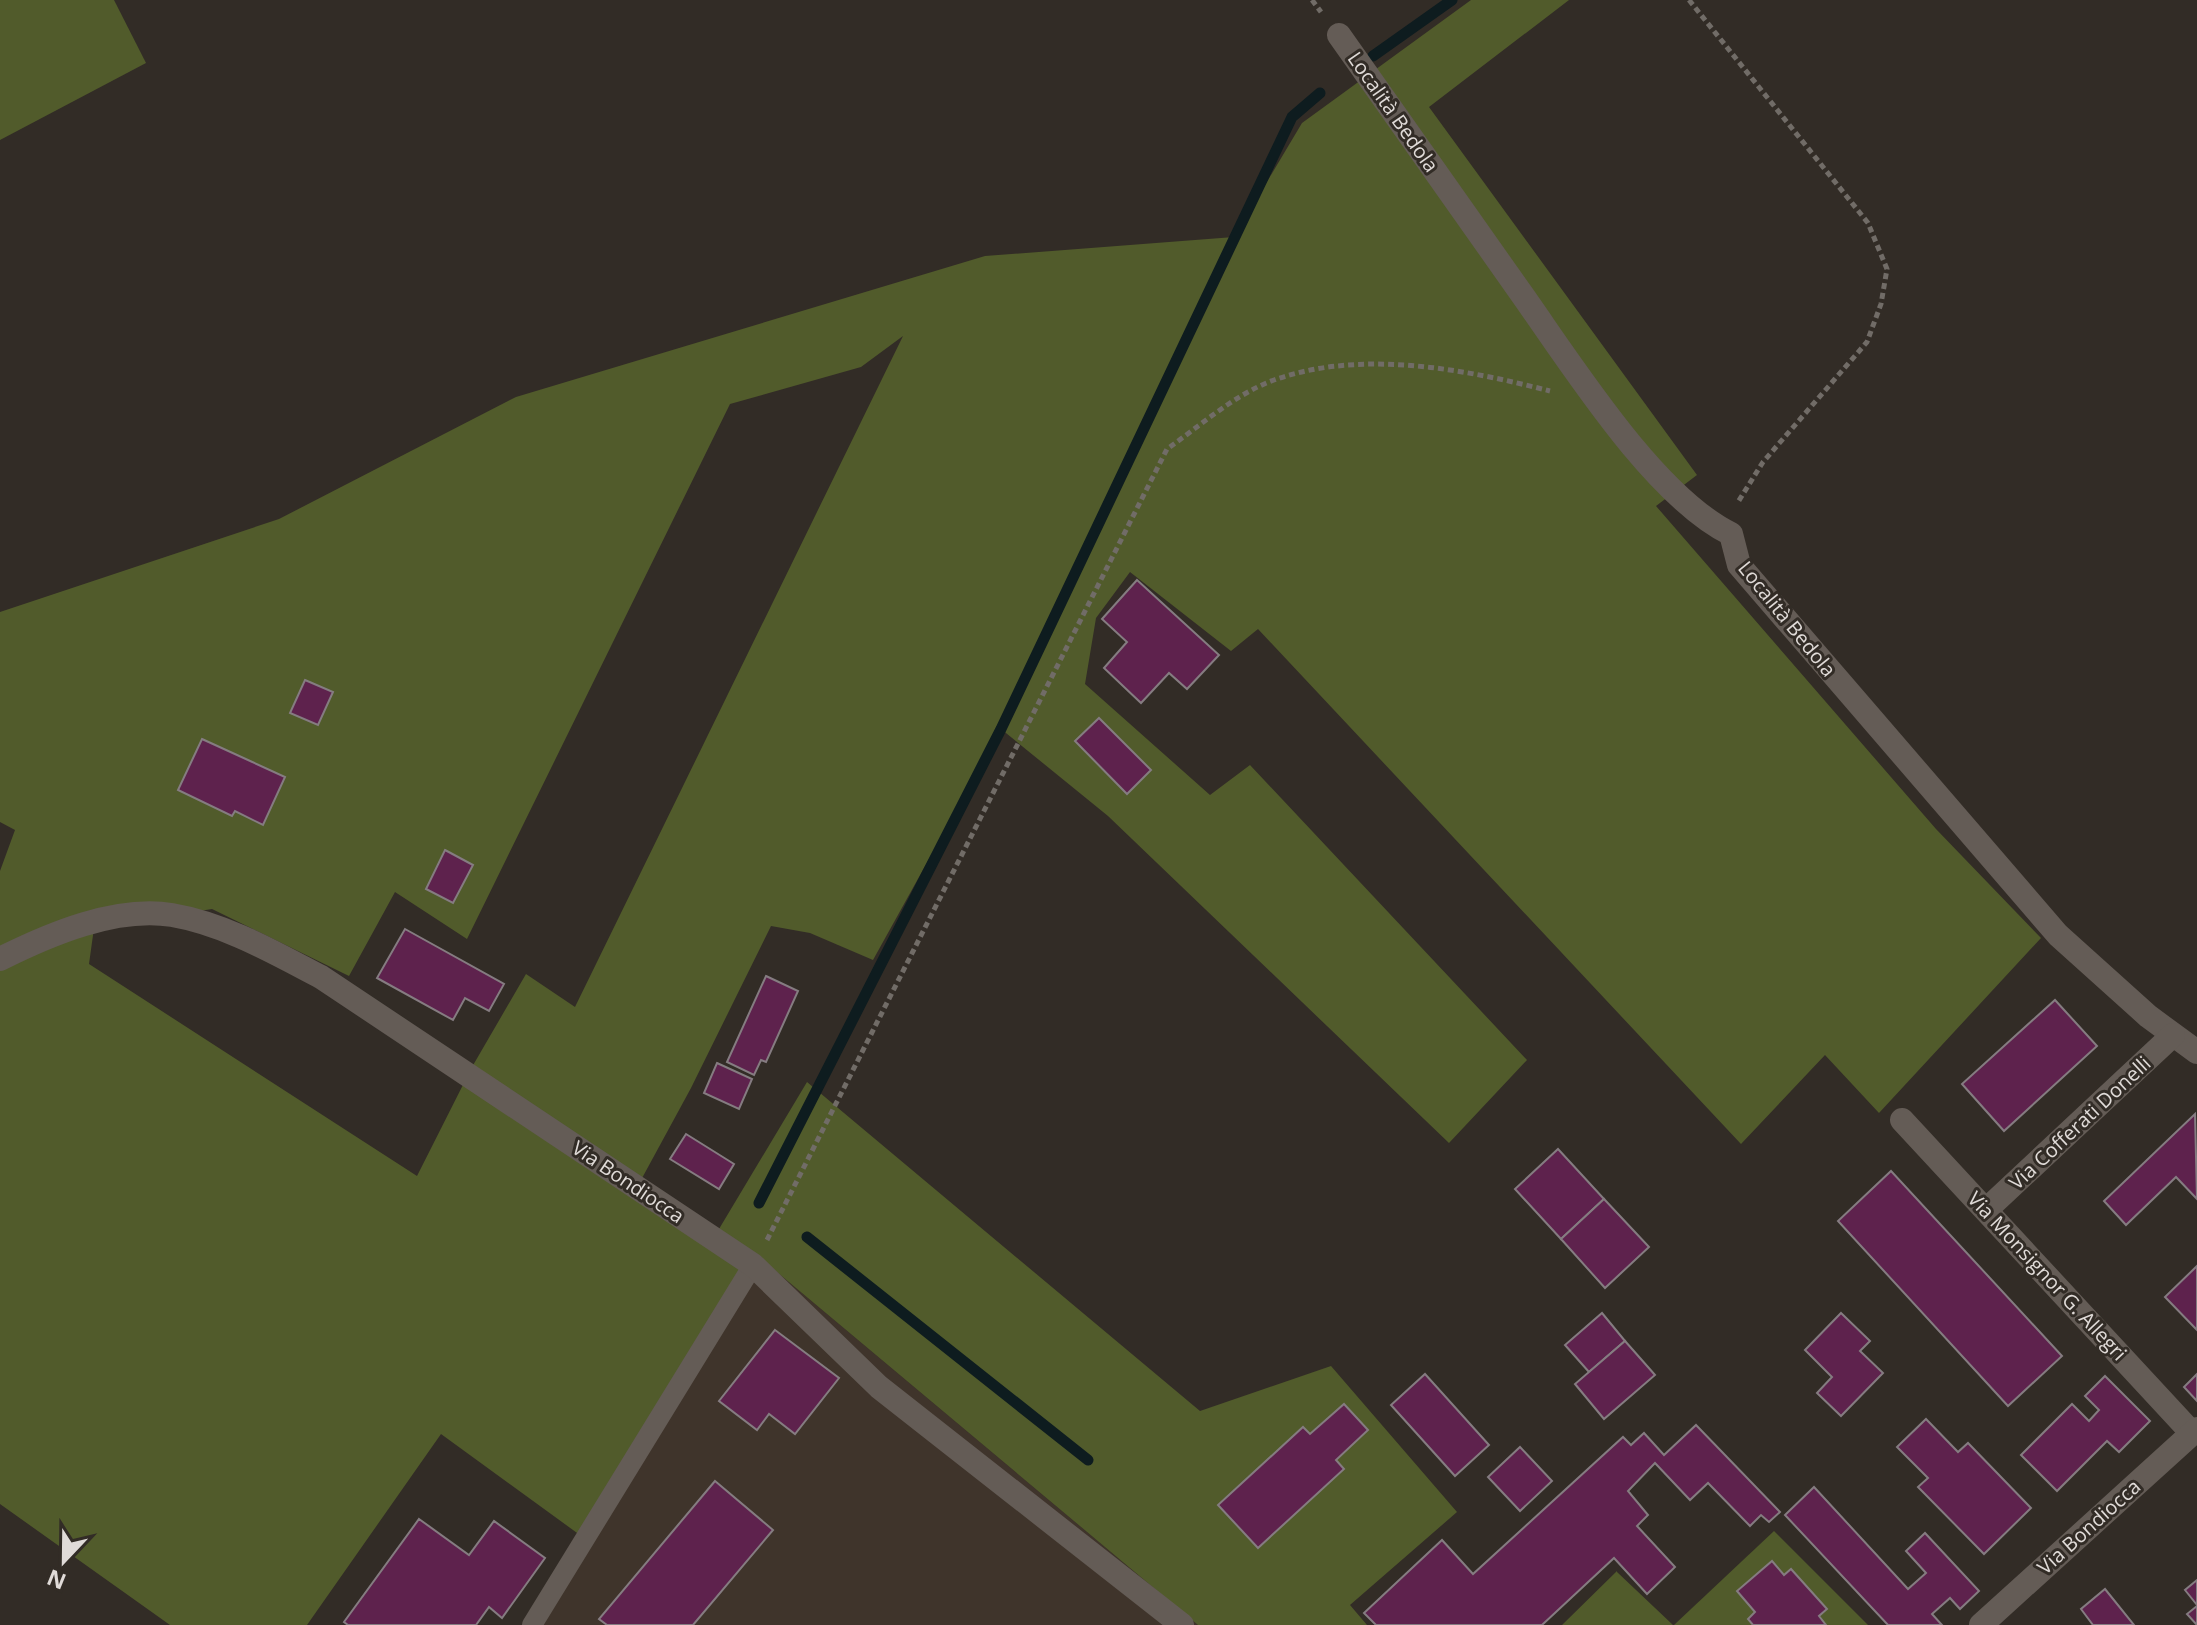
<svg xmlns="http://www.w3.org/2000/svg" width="2197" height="1625" font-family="'Open Sans',sans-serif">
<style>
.built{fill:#3f342b}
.green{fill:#515b2b;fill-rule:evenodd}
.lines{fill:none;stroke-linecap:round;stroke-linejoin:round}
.stream{stroke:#0e1c1f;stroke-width:11}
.building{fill:#5e224d;stroke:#857c81;stroke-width:2}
.path{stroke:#716c67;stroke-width:5;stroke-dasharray:6 4;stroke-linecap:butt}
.lane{stroke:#645c56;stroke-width:20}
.street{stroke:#645c56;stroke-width:24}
.labels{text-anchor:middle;stroke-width:6;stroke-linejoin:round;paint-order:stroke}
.street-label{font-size:20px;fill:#e0dbd8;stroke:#322c26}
</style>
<rect width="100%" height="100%" fill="#322c26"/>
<path class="built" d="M 759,1257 L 1198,1625 L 526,1625 Z"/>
<g class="green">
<path d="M 0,0 L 114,0 L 146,63 L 0,140 Z"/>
<path d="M 1471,0 L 1569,0 L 1429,107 L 1697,475 L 1656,506 L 1936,829 L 2041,938 L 1879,1113 L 1825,1055 L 1741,1144 L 1258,629 L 1231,651 L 1130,572 L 1096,618 L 1085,684 L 1210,795 L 1250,765 L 1527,1060 L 1449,1143 L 1108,816 L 1001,729 L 873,960 L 810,933 L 771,926 L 691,1088 L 641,1180 L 719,1229 L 807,1082 L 1200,1411 L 1331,1366 L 1457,1512 L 1350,1605 L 1367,1625 L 1198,1625 L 759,1257 L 584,1538 L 441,1434 L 307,1625 L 170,1625 L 0,1504 L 0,871 L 15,830 L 0,822 L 0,612 L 279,519 L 516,397 L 985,256 L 1234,237 L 1302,123 ZM 903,336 L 575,1007 L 526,974 L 472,1067 L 417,1176 L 89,964 L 94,928 L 212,909 L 349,976 L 395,892 L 467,939 L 730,404 L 861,367 Z"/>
<path d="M 1774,1531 L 1868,1625 L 1674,1625 Z"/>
<path d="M 1617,1571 L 1617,1572 L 1673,1625 L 1562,1625 Z"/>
</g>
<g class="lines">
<g class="stream">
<path d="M 1373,56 L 1452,0"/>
<path d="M 759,1203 L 1001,729 L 1292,117 L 1320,93"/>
<path d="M 807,1237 L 1088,1460"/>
</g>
</g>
<g class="building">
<path d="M 1137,580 L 1219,655 L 1187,689 L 1169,673 L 1141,703 L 1104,668 L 1127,642 L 1102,619 Z"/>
<path d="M 305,680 L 333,692 L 318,725 L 290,713 Z"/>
<path d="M 1099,718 L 1151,770 L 1127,794 L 1075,741 Z"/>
<path d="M 202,739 L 285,777 L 263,825 L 235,811 L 232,816 L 178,790 Z"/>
<path d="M 445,850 L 473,865 L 453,903 L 426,889 Z"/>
<path d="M 405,929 L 504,984 L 489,1011 L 465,998 L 453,1020 L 377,978 Z"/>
<path d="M 766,976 L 798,991 L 766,1062 L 761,1060 L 754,1075 L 727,1062 Z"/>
<path d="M 2055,1000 L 2097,1046 L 2004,1131 L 1962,1084 Z"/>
<path d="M 717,1063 L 752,1079 L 739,1109 L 704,1093 Z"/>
<path d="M 2195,1114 L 2197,1199 L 2176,1177 L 2126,1225 L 2104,1201 Z"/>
<path d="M 686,1134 L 734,1164 L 719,1189 L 670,1159 Z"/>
<path d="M 1558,1149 L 1604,1199 L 1561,1239 L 1515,1189 Z"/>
<path d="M 1891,1171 L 2062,1356 L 2008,1406 L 1838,1221 Z"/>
<path d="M 1604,1199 L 1649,1247 L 1605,1288 L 1561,1239 Z"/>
<path d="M 2197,1266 L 2197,1330 L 2165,1297 Z"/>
<path d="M 1602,1313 L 1625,1341 L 1589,1372 L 1565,1345 Z"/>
<path d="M 1841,1313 L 1870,1341 L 1860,1351 L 1883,1373 L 1841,1416 L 1817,1393 L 1832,1377 L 1805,1350 Z"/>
<path d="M 775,1330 L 839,1378 L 795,1434 L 769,1414 L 757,1430 L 719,1401 Z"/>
<path d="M 1625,1341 L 1655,1375 L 1604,1419 L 1575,1384 Z"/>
<path d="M 1425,1374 L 1489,1445 L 1455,1476 L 1391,1405 Z"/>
<path d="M 2197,1374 L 2197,1401 L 2184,1387 Z"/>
<path d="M 2105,1376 L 2150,1421 L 2119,1452 L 2107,1441 L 2057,1491 L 2021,1455 L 2072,1404 L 2089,1421 L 2099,1410 L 2085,1396 Z"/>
<path d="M 1344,1404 L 1368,1430 L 1336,1460 L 1344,1469 L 1258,1548 L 1218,1505 L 1303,1427 L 1310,1434 Z"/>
<path d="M 1926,1419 L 1958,1452 L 1968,1443 L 2031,1508 L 1984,1554 L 1918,1487 L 1928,1478 L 1897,1447 Z"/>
<path d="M 1696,1425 L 1780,1512 L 1769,1522 L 1761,1515 L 1750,1526 L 1708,1483 L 1690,1500 L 1655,1463 L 1628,1491 L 1648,1515 L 1637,1526 L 1675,1567 L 1647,1594 L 1614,1558 L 1542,1625 L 1376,1625 L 1364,1613 L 1442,1540 L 1473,1574 L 1623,1437 L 1631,1445 L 1644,1433 L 1664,1455 Z"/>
<path d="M 1520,1447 L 1552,1481 L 1520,1511 L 1488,1477 Z"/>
<path d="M 715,1481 L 773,1530 L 693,1625 L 607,1625 L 599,1619 Z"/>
<path d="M 1814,1487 L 1908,1589 L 1926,1573 L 1906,1551 L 1925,1533 L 1979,1591 L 1960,1609 L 1950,1598 L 1932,1614 L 1942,1625 L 1888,1625 L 1785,1515 Z"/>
<path d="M 419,1519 L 469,1555 L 494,1521 L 545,1558 L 502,1618 L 489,1607 L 476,1625 L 348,1625 L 344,1622 Z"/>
<path d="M 1772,1561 L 1784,1575 L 1791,1569 L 1827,1609 L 1819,1616 L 1826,1625 L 1753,1625 L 1748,1619 L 1755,1612 L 1737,1591 Z"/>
<path d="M 2197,1580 L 2197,1605 L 2185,1590 Z"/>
<path d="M 2105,1589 L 2134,1625 L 2093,1625 L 2081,1609 Z"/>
<path d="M 2197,1606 L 2197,1625 L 2187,1614 Z"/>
</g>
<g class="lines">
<g class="path">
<path d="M 1312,0 L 1321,12"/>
<path d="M 1689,0 L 1868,223 L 1887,269 L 1881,304 L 1867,342 L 1763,462 L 1738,502"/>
<path d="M 767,1240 L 1167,449 C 1200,426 1235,394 1274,380 C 1361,349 1464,369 1550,391"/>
</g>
<path class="lane" d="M 532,1625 L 753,1265"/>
<g class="street">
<path d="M 1339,35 C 1400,121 1460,207 1521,293 C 1572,365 1654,496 1731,534 L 1739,565 L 2058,935 L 2148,1016 L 2197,1052"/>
<path d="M 0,959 C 50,934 116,906 172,915 C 225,924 275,953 321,977 L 753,1265 L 879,1387 L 1182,1625"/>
<path d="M 1902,1120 L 2192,1433"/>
<path d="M 1986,1210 L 2173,1035"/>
<path d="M 1981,1625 L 2197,1429"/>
</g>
</g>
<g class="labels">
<g class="street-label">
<text transform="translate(1393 112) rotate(55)" y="7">Località Bedola</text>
<text transform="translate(1787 619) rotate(51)" y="7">Località Bedola</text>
<text transform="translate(2080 1123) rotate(-43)" y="7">Via Cofferati Donelli</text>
<text transform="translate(628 1182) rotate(34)" y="7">Via Bondiocca</text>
<text transform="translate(2047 1276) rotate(47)" y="7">Via Monsignor G. Allegri</text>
<text transform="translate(2089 1527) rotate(-42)" y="7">Via Bondiocca</text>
</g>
</g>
<g transform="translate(64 1561) rotate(202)" stroke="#322c26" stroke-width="6" paint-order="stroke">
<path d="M0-6L14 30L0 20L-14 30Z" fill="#e0dbd8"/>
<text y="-12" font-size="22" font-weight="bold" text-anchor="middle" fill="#e0dbd8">N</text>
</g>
</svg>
